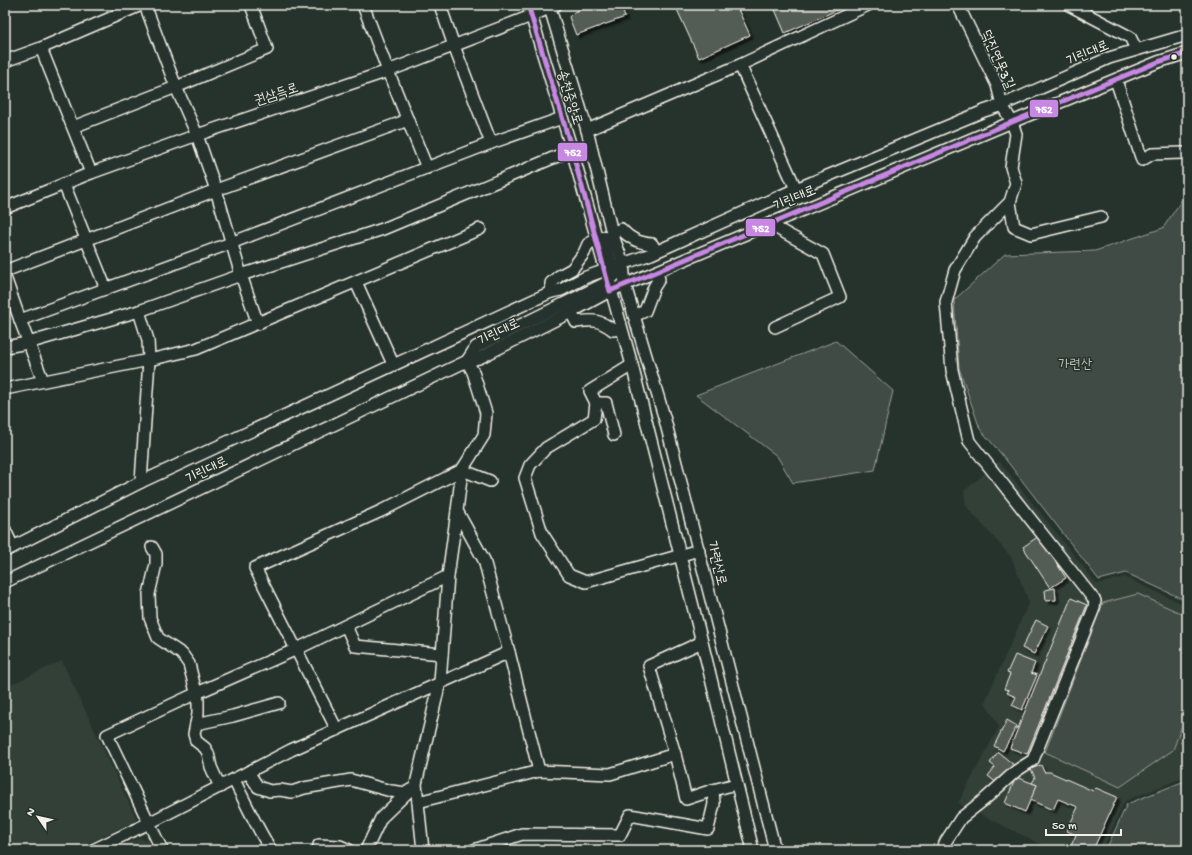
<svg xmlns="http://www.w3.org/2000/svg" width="1192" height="855" font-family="'Gochi Hand','Poor Story',sans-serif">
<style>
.built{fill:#333f39}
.green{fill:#414b45;stroke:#9a9e96}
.building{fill:#525c55;stroke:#f4f1e8;filter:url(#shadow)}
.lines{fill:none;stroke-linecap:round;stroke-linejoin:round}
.minor-casing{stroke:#f4f1e8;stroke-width:14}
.minor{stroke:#26332d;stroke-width:11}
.bus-1-casing{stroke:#26332d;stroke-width:8}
.bus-1{stroke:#c787e3;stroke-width:5}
.bus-dot{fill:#f4f1e8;stroke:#26332d;stroke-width:1.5}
.labels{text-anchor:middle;stroke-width:3;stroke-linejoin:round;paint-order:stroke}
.street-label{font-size:14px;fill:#f4f1e8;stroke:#26332d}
.park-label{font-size:14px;fill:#bebfb7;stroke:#26332d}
.line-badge{stroke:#26332d;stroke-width:1.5}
.badge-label{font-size:11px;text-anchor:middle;font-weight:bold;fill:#fff}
</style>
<defs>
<filter id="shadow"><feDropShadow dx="3" dy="3" stdDeviation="1" flood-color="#0009"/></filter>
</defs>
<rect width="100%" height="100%" fill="#26332d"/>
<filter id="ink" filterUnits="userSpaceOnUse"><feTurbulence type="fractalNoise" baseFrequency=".025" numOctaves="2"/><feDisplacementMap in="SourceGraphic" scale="8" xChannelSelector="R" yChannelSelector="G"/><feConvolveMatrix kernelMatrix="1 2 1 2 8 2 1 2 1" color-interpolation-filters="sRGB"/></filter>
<g filter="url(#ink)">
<g class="built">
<path d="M 999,461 L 1097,584 L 1125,577 L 1187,606 L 1187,776 L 1125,801 L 1102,850 L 1052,850 L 958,803 L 999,727 L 985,702 L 1029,602 L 1011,557 L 966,506 L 964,491 Z"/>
<path d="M 62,661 L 137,820 L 74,850 L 5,850 L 5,687 Z"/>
<path d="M 139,838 L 150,842 L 154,850 L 115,850 Z"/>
</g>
<g class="green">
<path d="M 1187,192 L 1187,601 L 1126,573 L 1099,580 L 1003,456 L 980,429 L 959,368 L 954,300 L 1005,254 L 1095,251 L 1163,228 Z"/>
<path d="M 836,341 L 893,391 L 875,470 L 793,483 L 777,456 L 696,395 Z"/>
<path d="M 1138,594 L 1187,616 L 1187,712 L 1173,750 L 1120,787 L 1045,752 L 1103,603 Z"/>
<path d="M 1187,780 L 1187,850 L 1106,850 L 1127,804 Z"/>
</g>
<g class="building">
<path d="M 591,5 L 620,5 L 625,17 L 576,35 L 569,17 L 574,12 Z"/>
<path d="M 675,5 L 736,5 L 750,35 L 699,58 Z"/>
<path d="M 773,5 L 837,5 L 839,9 L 785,33 Z"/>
<path d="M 1039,536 L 1066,578 L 1050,588 L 1023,547 Z"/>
<path d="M 1055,588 L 1056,600 L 1046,601 L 1045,590 Z"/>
<path d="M 1071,598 L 1087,605 L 1027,754 L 1010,748 Z"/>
<path d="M 1036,620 L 1048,626 L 1034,654 L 1022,648 Z"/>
<path d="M 1015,655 L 1035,663 L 1031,673 L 1037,675 L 1022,710 L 1012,705 L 1016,697 L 1007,693 L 1009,690 L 1004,689 L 1010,674 L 1007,673 Z"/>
<path d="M 1007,720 L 1017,726 L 1003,751 L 994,746 Z"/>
<path d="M 1187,726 L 1187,745 L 1181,743 Z"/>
<path d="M 998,752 L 1014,765 L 998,784 L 988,776 L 995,767 L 990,763 Z"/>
<path d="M 1041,765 L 1044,772 L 1050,772 L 1093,791 L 1096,788 L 1117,797 L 1093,850 L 1069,850 L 1076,835 L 1067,831 L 1078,807 L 1058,799 L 1053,810 L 1030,800 L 1037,785 L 1032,783 L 1035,778 L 1031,769 Z"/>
<path d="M 1016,777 L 1037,785 L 1025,812 L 1005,803 Z"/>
</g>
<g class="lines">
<defs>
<g id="minor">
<path d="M 145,5 L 176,87 L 197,135 L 216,190 L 241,275 L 258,324"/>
<path d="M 363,5 L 388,71 L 427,168"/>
<path d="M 440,5 L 454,46 L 491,143"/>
<path d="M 528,5 L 572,150 L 632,365 L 702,642 L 753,850"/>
<path d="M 549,5 L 587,130 L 612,233 L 623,263 L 625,285 L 665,420 L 775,850"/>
<path d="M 1069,5 L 1130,37 L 1136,49"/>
<path d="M 41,48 L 91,173"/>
<path d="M 5,61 L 41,48 L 141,5"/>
<path d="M 740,65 L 796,189"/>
<path d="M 1116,80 L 1142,160 L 1152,154 L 1183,153"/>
<path d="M 73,127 L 176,87 L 267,49 L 251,5"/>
<path d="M 587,130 L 740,65 L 868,5"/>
<path d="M 64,184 L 106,289"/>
<path d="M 1010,202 L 1014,227 L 1031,234 L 1101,217"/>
<path d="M 5,208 L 91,173 L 197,135 L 388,71 L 531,16 L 556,5"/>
<path d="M 769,224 L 823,254 L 840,297 L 775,327"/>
<path d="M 612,233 L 621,229 C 630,239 639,243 652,244 L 656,251"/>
<path d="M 603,237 L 615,274"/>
<path d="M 5,271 L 216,190 L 408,120"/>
<path d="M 5,277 L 20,320 L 231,243 L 491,143 L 562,118"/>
<path d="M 356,282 L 393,364"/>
<path d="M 551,292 L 551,283 L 559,276 L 572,269 L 584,253 L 588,244 L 597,239"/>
<path d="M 139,311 L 148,340 L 149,360 L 141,482"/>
<path d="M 571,312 L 576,322 C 594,320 598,319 613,330 L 621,329"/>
<path d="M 634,316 L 645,311 L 654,287 L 659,279 L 657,272"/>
<path d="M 20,320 L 43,381"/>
<path d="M 5,347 L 28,343 L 139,311 L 241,275 L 383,229 L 572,150"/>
<path d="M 5,389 L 149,360 L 196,349 L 480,229"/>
<path d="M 596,403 L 594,419 L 546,448 L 530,465 L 525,478 L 542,533 L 569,575 L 586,582 L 699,550"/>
<path d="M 614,435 L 606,403 L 596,403 L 590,391 L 632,365"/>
<path d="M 5,530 L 13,547"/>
<path d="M 152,547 L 156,554 L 156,564 L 149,594 L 150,618 L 158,638 L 182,654 L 189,664 L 198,700 L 198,714 L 194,734 L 196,741 L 205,748 L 208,753 L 211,767 L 220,787"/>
<path d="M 5,551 L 141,482 L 551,292 L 561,290 L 586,277 L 651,254 L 796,189 L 984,111 L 1002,105 L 1109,58 L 1187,35"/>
<path d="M 448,576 L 457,511"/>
<path d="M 5,582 L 467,361 L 479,358 L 571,312 L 610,291 L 1012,122 L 1158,62 L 1187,53"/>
<path d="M 346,626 L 355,646 L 442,654"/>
<path d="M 702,642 L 649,666 L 675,754 L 686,799 L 713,790 L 736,784"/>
<path d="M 509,652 L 484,560 L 457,511 L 462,470 L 484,435 L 486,413 L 473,372 L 467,361 L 476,347 L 608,282 L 615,275 L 623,263"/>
<path d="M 196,724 L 233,716 L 279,703"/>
<path d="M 337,730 L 255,568 L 381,511 L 462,470 L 490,481"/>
<path d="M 248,772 L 258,787 L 270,791 L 280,790 L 292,792 L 304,788 L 351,780 L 391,791 L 406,793"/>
<path d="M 234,780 C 246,804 257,828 271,850"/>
<path d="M 418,802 L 539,771 L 610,774 L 675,754"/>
<path d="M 319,845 L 340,846 L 349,850"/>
<path d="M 93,850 L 149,823 L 162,850"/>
<path d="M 366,850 L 381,818 L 410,790"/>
<path d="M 423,850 L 416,784 L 440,682 L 448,576 L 297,649 L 197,693 L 107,735 L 149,823 L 291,750 L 509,652 L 539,771"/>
<path d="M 474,850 L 522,834 L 620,835 L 630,815 L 708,829 L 714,804 L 713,790"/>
<path d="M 942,850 L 946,841 L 961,818 L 985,799 L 1016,771 L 1033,760 L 1094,608 L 1095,601 L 969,441 L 952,370 L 946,302 L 955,270 L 975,237 L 1010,202 L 1016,183 L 1011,167 L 1016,134 L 1012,122 L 1002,105 L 997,85 L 958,5"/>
</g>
</defs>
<use href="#minor" class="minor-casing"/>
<use href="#minor" class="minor"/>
<defs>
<path id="bus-1" d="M 528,5 L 572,150 L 610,291 L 1012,122 L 1158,62 L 1187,53"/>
</defs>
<use href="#bus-1" class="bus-1-casing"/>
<use href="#bus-1" class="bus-1"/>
</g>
</g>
<circle class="bus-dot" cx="1174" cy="57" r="3.5"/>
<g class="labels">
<g class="street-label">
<text transform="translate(1087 52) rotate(-23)" y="5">기린대로</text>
<text transform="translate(999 59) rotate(66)" y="5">덕진연못3길</text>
<text transform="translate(276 93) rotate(-18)" y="5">권삼득로</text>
<text transform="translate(571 97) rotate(73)" y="5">송천중앙로</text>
<text transform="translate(794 197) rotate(-23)" y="5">기린대로</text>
<text transform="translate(498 331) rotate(-26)" y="5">기린대로</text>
<text transform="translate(206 469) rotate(-26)" y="5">기린대로</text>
<text transform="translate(718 563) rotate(76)" y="5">가련산로</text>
</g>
<g class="park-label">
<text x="1075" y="368">가련산</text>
</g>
</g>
<g class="line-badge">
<rect x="1029" y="99" width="30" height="19" rx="4" fill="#c787e3"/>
<rect x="557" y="142" width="31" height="20" rx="4" fill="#c787e3"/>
<rect x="745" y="218" width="31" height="19" rx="4" fill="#c787e3"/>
</g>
<g class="badge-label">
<text x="1044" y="113">752</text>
<text x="573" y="156">752</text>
<text x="761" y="232">752</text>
</g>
<rect width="1192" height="855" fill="none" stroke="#26332d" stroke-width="20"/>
<rect x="10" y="10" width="1172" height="835" fill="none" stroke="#f4f1e8" stroke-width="1.5" filter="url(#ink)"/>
<g transform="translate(38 817) rotate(304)" stroke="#26332d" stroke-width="3" paint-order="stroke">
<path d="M0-3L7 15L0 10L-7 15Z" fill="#f4f1e8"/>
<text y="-6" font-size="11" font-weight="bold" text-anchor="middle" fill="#f4f1e8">N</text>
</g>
<path d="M1046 829v6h75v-6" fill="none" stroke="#f4f1e8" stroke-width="2"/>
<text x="1052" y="829" font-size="12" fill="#f4f1e8" stroke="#26332d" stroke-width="3" paint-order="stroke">50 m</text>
</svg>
